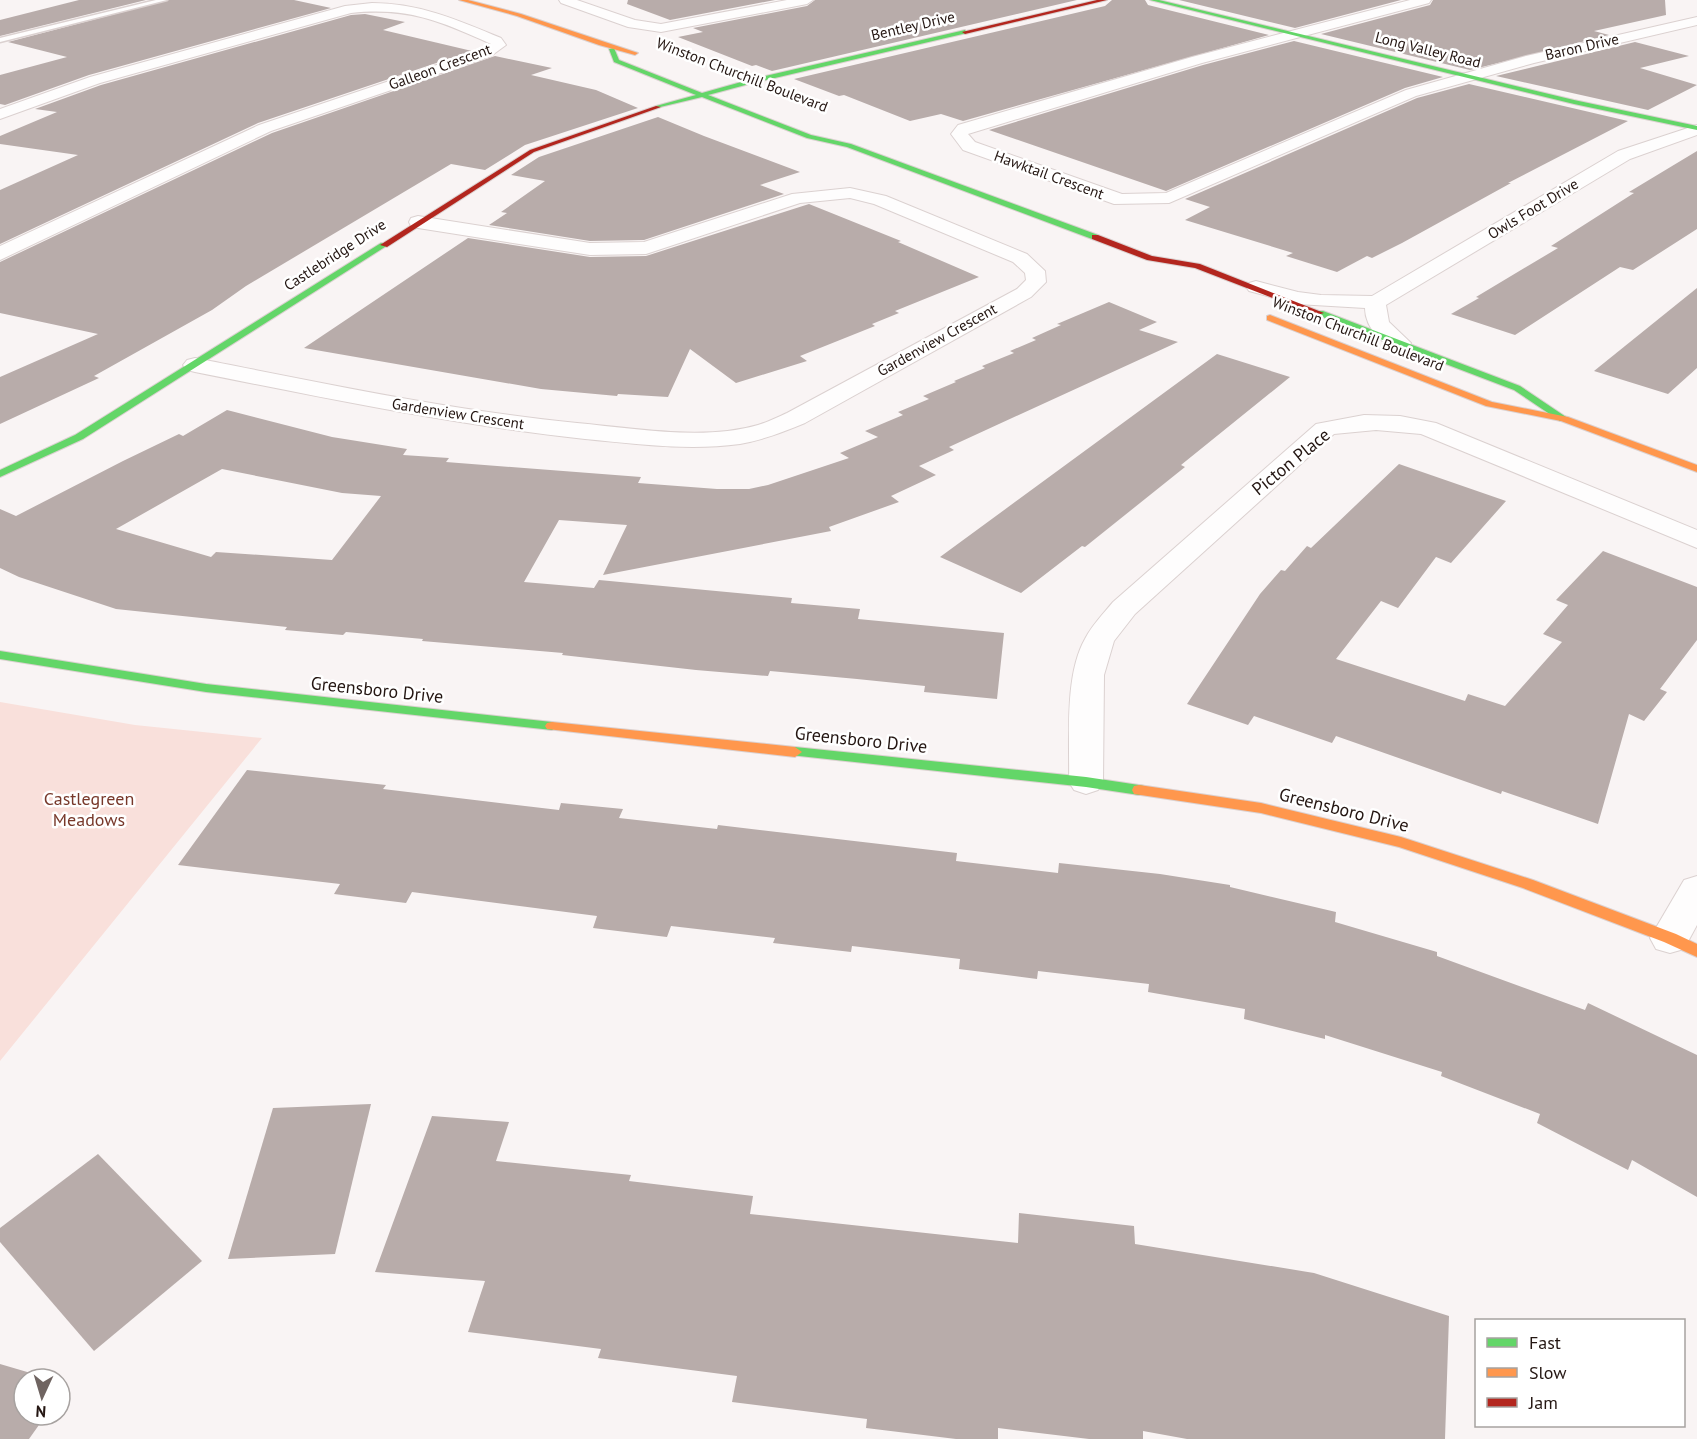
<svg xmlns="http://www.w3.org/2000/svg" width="1697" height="1439" font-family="'PT Sans',sans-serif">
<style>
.green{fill:#f9e0db}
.building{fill:#b8acaa;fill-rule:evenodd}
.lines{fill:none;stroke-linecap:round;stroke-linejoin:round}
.lane-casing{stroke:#dbd1d0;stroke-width:3}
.street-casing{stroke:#dbd1d0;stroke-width:2}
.fast-casing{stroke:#dbd1d0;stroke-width:2}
.slow-casing{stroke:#dbd1d0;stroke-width:2}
.jam-casing{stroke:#dbd1d0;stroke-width:2}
.lane{fill:#fefdfd;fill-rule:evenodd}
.street{fill:#fefdfd;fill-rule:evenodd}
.fast{fill:#63d668;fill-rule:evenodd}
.slow{fill:#ff974d;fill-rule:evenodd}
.jam{fill:#b3261e;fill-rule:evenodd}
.labels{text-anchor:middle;stroke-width:5;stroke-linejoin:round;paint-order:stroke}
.far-street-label{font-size:15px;fill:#241612;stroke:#fff}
.street-label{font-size:18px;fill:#241612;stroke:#fff}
.park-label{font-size:18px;fill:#77382a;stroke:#fff}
</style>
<rect width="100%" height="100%" fill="#f9f4f4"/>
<path class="green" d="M 0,702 L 135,725 L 262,738 L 0,1061 Z"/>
<g class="building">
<path d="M 79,0 L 146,0 L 0,36 L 0,20 Z"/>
<path d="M 169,0 L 294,0 L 331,8 L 89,75 L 5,105 L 0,104 L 0,75 L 67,57 L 8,42 Z"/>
<path d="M 628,0 L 775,0 L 670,20 L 627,4 Z"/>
<path d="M 815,0 L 1077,0 L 772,71 L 756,65 L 752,66 L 678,37 L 703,32 L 693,28 L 807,6 Z"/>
<path d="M 1112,0 L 1145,0 L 1148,5 L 1269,35 L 963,121 L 941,114 L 910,121 L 844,95 L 839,96 L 794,79 L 1105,6 Z"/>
<path d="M 1179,0 L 1401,0 L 1295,28 Z"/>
<path d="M 1433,0 L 1665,0 L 1666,15 L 1594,31 L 1609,35 L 1470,70 L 1321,34 L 1430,5 Z"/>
<path d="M 365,14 L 405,22 L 383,30 L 472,51 L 258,123 L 0,244 L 0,190 L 78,155 L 0,144 L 0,136 L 57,112 L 35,109 L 101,85 L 351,15 Z"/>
<path d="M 1294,41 L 1443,77 L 1405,88 L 1166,191 L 989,130 L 1203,65 Z"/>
<path d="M 1635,42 L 1689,56 L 1640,68 L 1697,85 L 1648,110 L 1496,76 Z"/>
<path d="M 495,56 L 552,68 L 531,75 L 596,90 L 638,108 L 525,145 L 485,170 L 451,164 L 246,286 L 212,310 L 94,376 L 99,378 L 0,424 L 0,377 L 98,334 L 0,313 L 0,262 L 272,133 Z"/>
<path d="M 1469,84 L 1628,121 L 1508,183 L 1511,183 L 1402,243 L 1372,258 L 1367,256 L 1337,272 L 1286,256 L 1293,253 L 1185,220 L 1210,207 L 1185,199 L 1417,98 Z"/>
<path d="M 658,117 L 704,136 L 800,172 L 760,185 L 784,194 L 644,240 L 590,241 L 489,225 L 507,213 L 501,212 L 545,181 L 511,175 L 539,157 Z"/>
<path d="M 1697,151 L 1697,229 L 1633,270 L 1620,267 L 1515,335 L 1451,314 L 1479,298 L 1476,297 L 1558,248 L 1551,246 L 1634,193 L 1629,192 Z"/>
<path d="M 809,204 L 901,241 L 898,242 L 979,277 L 895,311 L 899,313 L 872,324 L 875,326 L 800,356 L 807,361 L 736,383 L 690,349 L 668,397 L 618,394 L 617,396 L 541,389 L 304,348 L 468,238 L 590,257 L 646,256 Z"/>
<path d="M 1697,288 L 1697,368 L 1668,394 L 1594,371 Z"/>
<path d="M 1109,302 L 1157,322 L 1139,330 L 1178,342 L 949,447 L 954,450 L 919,466 L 936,475 L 891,496 L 899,502 L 829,527 L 831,531 L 603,575 L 627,525 L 559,520 L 524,582 L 594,588 L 599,580 L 792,598 L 791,603 L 860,609 L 858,619 L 1004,633 L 997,699 L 924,692 L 925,686 L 857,679 L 770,671 L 768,676 L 696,670 L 562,655 L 563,653 L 422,641 L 423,639 L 346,632 L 343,635 L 285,630 L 287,627 L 116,609 L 19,577 L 0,568 L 0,509 L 16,516 L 123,461 L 179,434 L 183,436 L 227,410 L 332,437 L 407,449 L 403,455 L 449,458 L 446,462 L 641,477 L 638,483 L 717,489 L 749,489 L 768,485 L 849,458 L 840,453 L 878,437 L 865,431 L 903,415 L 898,412 L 929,399 L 923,396 L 956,382 L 954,381 L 985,368 L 982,366 L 1014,353 L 1010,351 L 1036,340 L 1032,338 L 1061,325 L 1057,324 ZM 222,469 L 342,493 L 381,496 L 332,560 L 216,552 L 211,557 L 116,529 Z"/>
<path d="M 1217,354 L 1290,377 L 1181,465 L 1185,467 L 1085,547 L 1082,546 L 1021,593 L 940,557 Z"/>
<path d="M 1399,464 L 1506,501 L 1451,563 L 1436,557 L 1398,608 L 1381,601 L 1336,659 L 1465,701 L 1468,694 L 1505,706 L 1562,642 L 1543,634 L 1568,605 L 1556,600 L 1603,551 L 1697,587 L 1697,640 L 1660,689 L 1667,692 L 1644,721 L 1629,714 L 1598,824 L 1502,791 L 1501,794 L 1336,736 L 1332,743 L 1254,716 L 1248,725 L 1187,704 L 1260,594 L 1281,570 L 1285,571 L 1307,546 L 1311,548 Z"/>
<path d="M 247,770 L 386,785 L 383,789 L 559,810 L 561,803 L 623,809 L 619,818 L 717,829 L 718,825 L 957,853 L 956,861 L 1058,873 L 1059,863 L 1160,874 L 1230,885 L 1230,887 L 1336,912 L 1335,922 L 1437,952 L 1437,956 L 1585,1010 L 1588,1003 L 1697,1055 L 1697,1197 L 1632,1160 L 1628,1170 L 1537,1123 L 1540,1114 L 1441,1076 L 1442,1072 L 1325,1035 L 1325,1039 L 1244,1019 L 1245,1009 L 1148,992 L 1149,984 L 1038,971 L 1037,979 L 959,969 L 960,959 L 852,946 L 851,952 L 773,943 L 775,938 L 671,926 L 667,937 L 593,928 L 597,916 L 412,892 L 406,903 L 334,894 L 340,884 L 178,865 Z"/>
<path d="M 371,1104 L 335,1254 L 228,1259 L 273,1108 Z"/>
<path d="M 432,1116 L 509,1122 L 496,1161 L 631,1175 L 629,1181 L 753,1196 L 750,1214 L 1018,1243 L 1019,1213 L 1134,1226 L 1135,1244 L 1314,1273 L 1449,1316 L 1445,1439 L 1187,1439 L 1143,1431 L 1143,1439 L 1089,1439 L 998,1428 L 998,1439 L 956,1439 L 866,1428 L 867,1419 L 732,1402 L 737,1376 L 598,1358 L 601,1349 L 468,1332 L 485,1281 L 375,1272 Z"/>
<path d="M 98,1154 L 202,1261 L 94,1351 L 0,1242 L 0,1228 Z"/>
<path d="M 0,1364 L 51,1379 L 24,1379 L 24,1415 L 46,1415 L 29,1439 L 0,1439 Z"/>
</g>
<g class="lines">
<defs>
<path id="lane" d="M 156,0 L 167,0 L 0,42 L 0,38 Z"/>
<g id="street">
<path d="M 559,0 L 577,0 L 635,20 L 661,24 L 787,0 L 813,0 L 807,4 L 661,32 L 628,27 L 561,3 Z"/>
<path d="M 1410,0 L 1431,0 L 1429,3 L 1202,63 L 968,134 L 975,142 L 1122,194 L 1166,193 L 1406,90 L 1526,56 L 1697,17 L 1697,25 L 1534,63 L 1416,96 L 1169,203 L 1114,204 L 963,150 L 951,134 L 958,125 L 1192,57 Z"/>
<path d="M 372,3 C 419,3 458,20 501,38 L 506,45 L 491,56 L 271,131 L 0,260 L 0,246 L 259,125 L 481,50 L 491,44 C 440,21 408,7 351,13 L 100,83 L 0,119 L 0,109 L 90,77 L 345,6 Z"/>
<path d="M 1697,125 L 1697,135 L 1630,159 L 1386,305 L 1389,322 L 1411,343 L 1408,348 C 1387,353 1365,329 1365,308 L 1297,304 L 1249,291 L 1246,287 L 1249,283 L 1256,281 L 1298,292 L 1321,295 L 1372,296 L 1618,151 Z"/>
<path d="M 850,188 L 886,196 L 1027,254 L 1045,271 L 1046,282 L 1031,297 L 805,423 C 783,432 763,440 740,444 C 689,451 636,444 585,439 C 454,425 325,398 195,372 L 187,370 L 183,365 L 187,360 L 195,358 C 322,383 448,410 577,423 C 632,428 704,441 758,425 C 768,422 778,417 787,413 L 1017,289 L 1026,280 L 1025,273 L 1013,262 L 874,204 L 850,198 L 800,203 L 646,254 L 590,255 L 418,228 L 411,226 L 409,222 L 411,218 L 418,216 L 590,243 L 644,242 L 792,194 Z"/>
<path d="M 1364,415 L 1400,416 L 1436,423 L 1697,530 L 1697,548 L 1421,434 L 1376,430 L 1334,434 L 1135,614 L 1114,641 L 1104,675 L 1103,782 L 1098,790 L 1086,794 L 1074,790 L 1069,782 C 1070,739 1064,676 1085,639 C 1092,625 1104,613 1113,602 L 1316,424 Z"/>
<path d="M 1697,876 L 1697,925 L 1684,949 L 1670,953 L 1656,949 L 1650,938 L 1684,880 Z"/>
</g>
<g id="fast">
<path d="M 1150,0 L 1159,0 L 1574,100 L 1697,126 L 1697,130 L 1574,104 Z"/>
<path d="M 965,30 L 967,33 L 753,83 L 708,95 L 811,135 L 851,144 L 1098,235 L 1098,239 L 1092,239 L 847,147 L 807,138 L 702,97 L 656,108 L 656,106 L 696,95 L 614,62 L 609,49 L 614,48 L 619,60 L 702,93 L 752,79 Z"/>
<path d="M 381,243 L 388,245 L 83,439 L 0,477 L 0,470 L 75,435 Z"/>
<path d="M 1317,311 L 1323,311 L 1520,386 L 1569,419 L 1568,421 L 1560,421 L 1514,390 L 1317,315 Z"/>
<path d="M 0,651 L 206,684 L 552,722 L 559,726 L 552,730 L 206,692 L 0,659 Z"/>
<path d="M 795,747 L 1086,777 L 1139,785 L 1144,786 L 1146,790 L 1144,794 L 1139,795 L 1086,787 L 790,755 L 788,752 Z"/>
</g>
<g id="slow">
<path d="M 459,0 L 468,0 L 521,14 L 638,53 L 635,55 L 599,45 L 517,16 Z"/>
<path d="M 1270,315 L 1492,402 L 1568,417 L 1697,465 L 1697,472 L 1561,421 L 1486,406 L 1267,320 L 1267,316 Z"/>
<path d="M 552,722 L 795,747 L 802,752 L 795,757 L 547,729 L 545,726 L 547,723 Z"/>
<path d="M 1139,785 L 1261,803 L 1401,837 L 1533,880 L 1676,934 L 1697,944 L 1697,957 L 1664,942 L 1523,888 L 1399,847 L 1261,813 L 1134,794 L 1132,790 L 1134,786 Z"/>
</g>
<g id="jam">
<path d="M 1097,0 L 1107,0 L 965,34 L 962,32 Z"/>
<path d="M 656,106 L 661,107 L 534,152 L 387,247 L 380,245 L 530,150 Z"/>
<path d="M 1092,235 L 1098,235 L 1152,256 L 1200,264 L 1324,313 L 1317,315 L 1195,268 L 1147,260 L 1092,239 Z"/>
</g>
</defs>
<use href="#lane" class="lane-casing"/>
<use href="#street" class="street-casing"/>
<use href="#fast" class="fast-casing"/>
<use href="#slow" class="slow-casing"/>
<use href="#jam" class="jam-casing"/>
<use href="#lane" class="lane"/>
<use href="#street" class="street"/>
<use href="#fast" class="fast"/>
<use href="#slow" class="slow"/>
<use href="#jam" class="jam"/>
</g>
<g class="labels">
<g class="far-street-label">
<text transform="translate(913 26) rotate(-13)" y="5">Bentley Drive</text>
<text transform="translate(1582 47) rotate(-13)" y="5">Baron Drive</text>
<text transform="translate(1428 50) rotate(14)" y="5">Long Valley Road</text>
<text transform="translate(440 67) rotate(-20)" y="5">Galleon Crescent</text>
<text transform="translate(742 75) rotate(21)" y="5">Winston Churchill Boulevard</text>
<text transform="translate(1049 175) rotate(20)" y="5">Hawktail Crescent</text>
<text transform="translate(1533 209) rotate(-31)" y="5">Owls Foot Drive</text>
<text transform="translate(335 255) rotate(-33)" y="5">Castlebridge Drive</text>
<text transform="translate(1358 334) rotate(21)" y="5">Winston Churchill Boulevard</text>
<text transform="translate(937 340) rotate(-29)" y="5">Gardenview Crescent</text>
<text transform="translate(458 414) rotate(9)" y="5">Gardenview Crescent</text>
</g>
<g class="street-label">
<text transform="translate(1291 462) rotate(-39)" y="6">Picton Place</text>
<text transform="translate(377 690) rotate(6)" y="6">Greensboro Drive</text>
<text transform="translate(861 740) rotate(6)" y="6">Greensboro Drive</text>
<text transform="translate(1344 810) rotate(14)" y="6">Greensboro Drive</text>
</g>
<g class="park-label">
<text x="89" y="805">Castlegreen<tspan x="89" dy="21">Meadows</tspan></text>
</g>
</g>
<rect x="1475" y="1319" width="210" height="108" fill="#ffffff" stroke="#a7a2a0" stroke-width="1.5"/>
<rect x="1487" y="1338" width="30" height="9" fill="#63d668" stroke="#a7a2a0" stroke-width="1.5"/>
<text x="1529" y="1349" font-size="18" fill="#241612">Fast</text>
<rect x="1487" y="1368" width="30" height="9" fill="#ff974d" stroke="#a7a2a0" stroke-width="1.5"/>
<text x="1529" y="1379" font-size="18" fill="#241612">Slow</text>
<rect x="1487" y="1398" width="30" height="9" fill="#b3261e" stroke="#a7a2a0" stroke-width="1.5"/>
<text x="1529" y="1409" font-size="18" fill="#241612">Jam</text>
<g transform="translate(42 1397) rotate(184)"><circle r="28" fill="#ffffff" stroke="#a7a2a0" stroke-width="1.5"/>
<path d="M0-4.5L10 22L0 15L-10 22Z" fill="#6f6461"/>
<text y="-9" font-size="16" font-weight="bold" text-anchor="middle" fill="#241612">N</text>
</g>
</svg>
